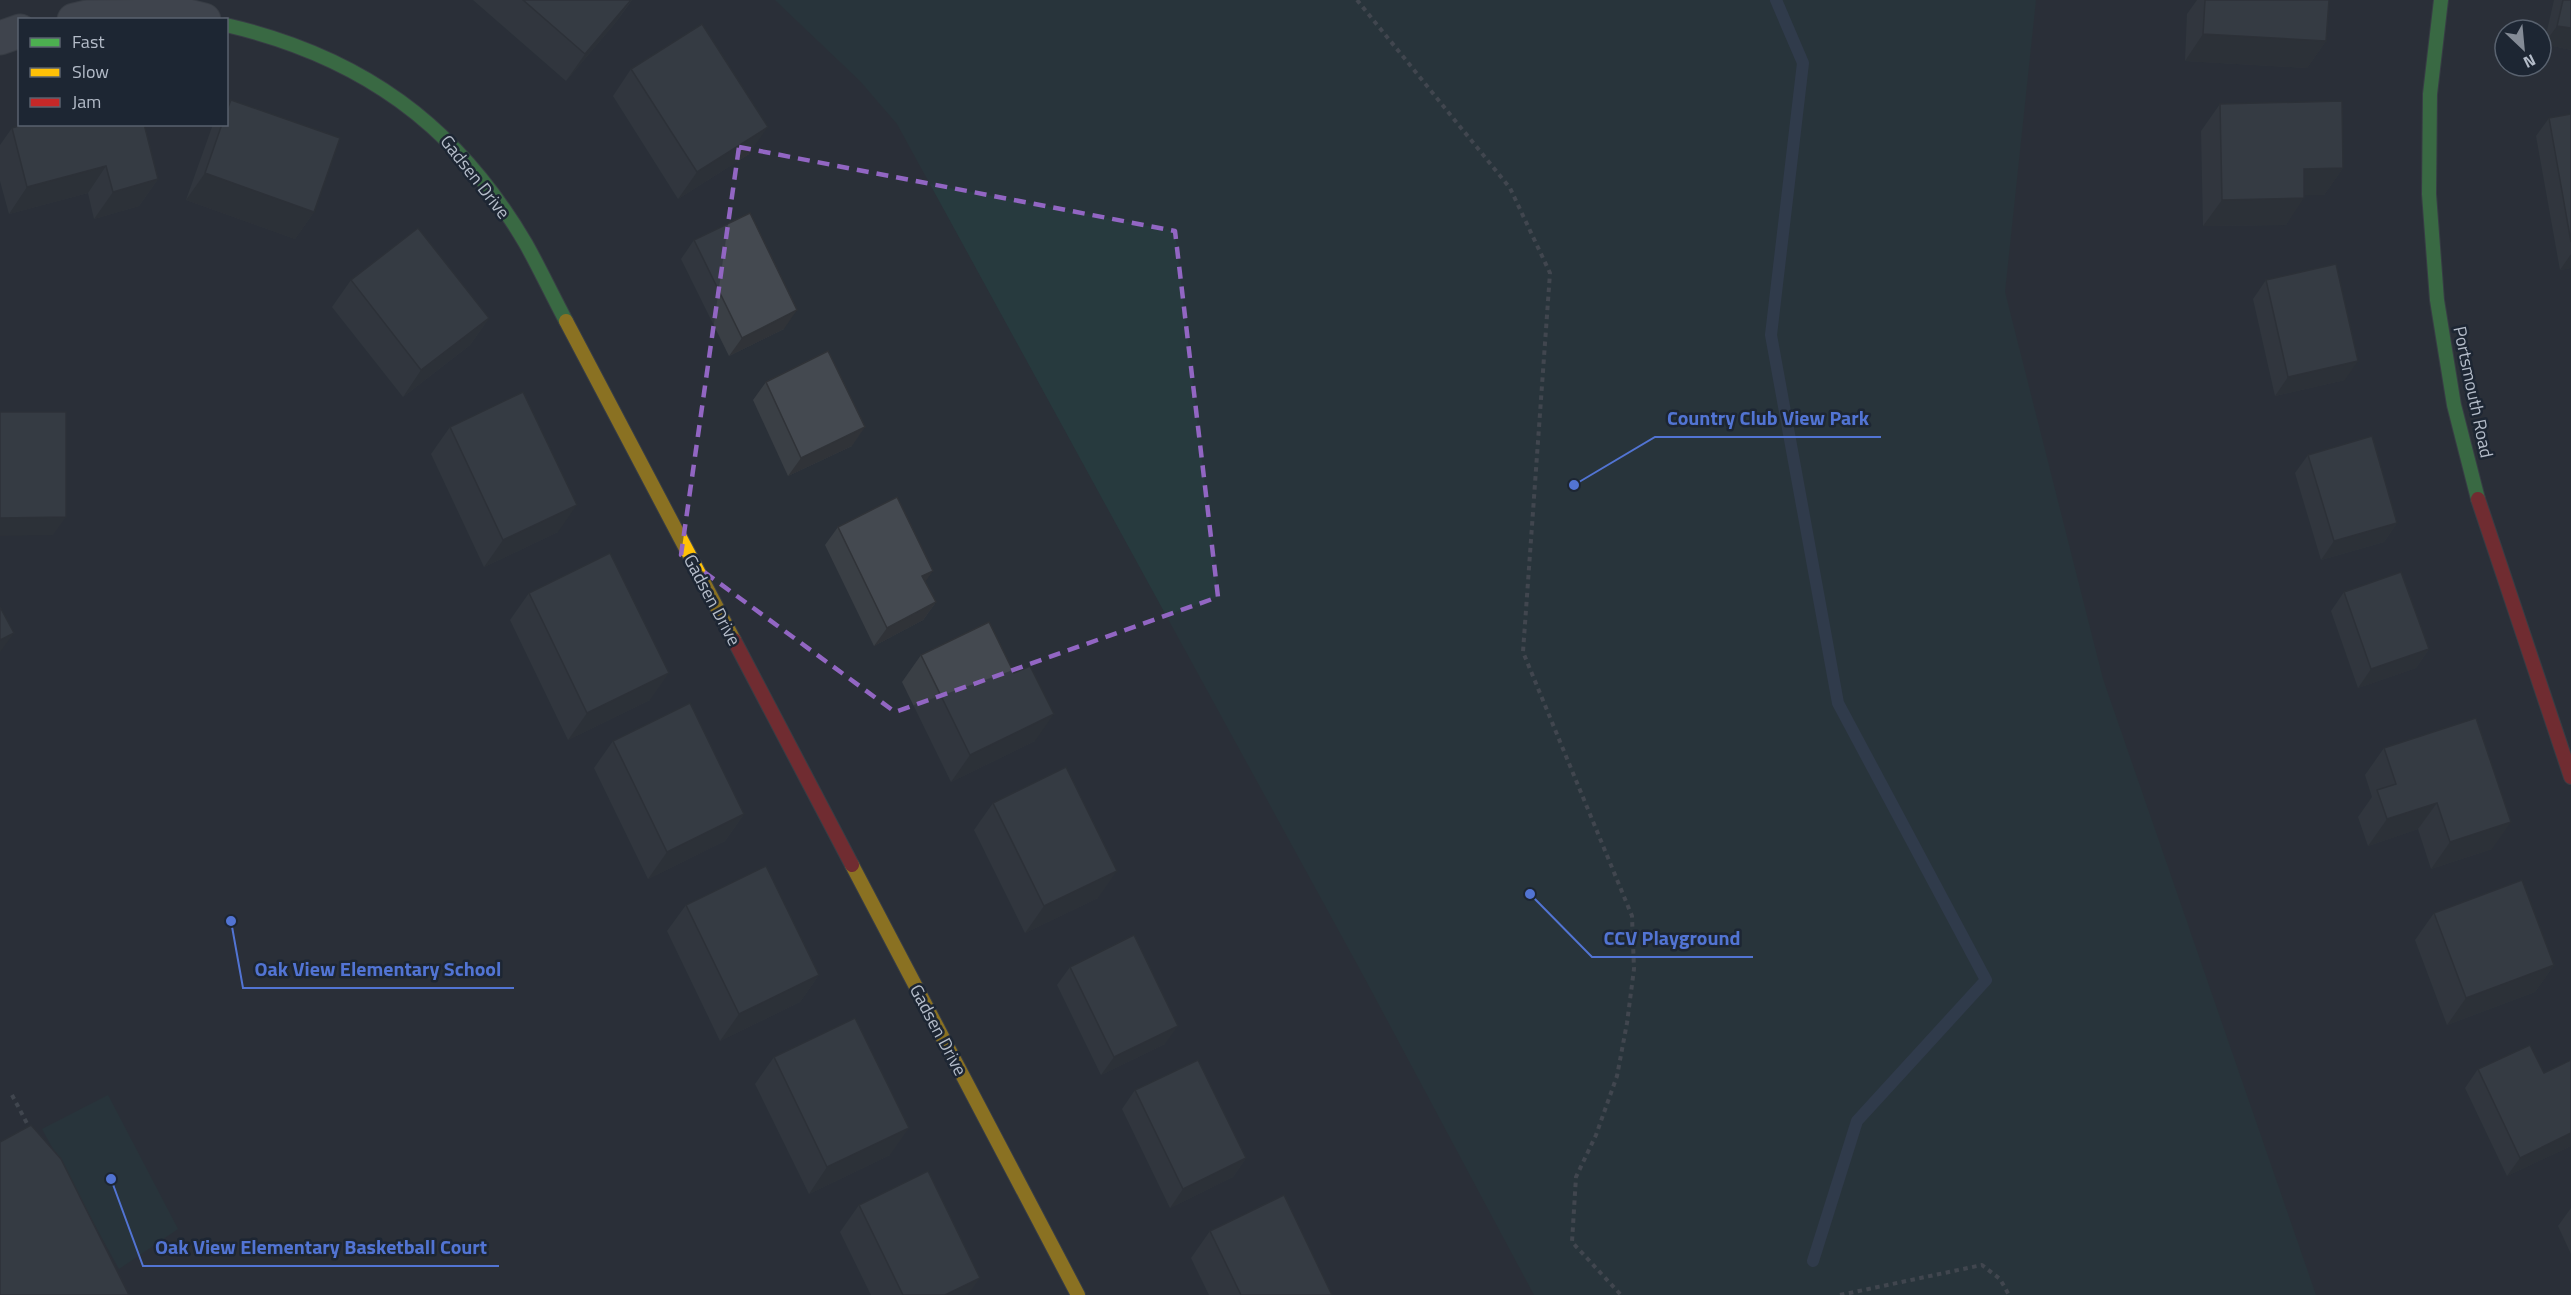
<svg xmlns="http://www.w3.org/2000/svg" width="2571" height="1295" font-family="'Titillium Web',sans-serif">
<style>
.green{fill:#273a3e}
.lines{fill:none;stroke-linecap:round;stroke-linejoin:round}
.stream{stroke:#384963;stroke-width:12}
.street-casing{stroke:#484c53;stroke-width:35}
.fast-casing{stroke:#484c53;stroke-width:16}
.slow-casing{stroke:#484c53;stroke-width:16}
.jam-casing{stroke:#484c53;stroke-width:16}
.path{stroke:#5d636a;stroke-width:4;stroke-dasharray:4.5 4.5;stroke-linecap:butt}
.street{stroke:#5a5e66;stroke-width:33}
.fast{stroke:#4caf50;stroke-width:14}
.slow{stroke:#ffc107;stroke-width:14}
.jam{stroke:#c62828;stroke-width:14}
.wall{fill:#3a3f45}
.shaded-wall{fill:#303338}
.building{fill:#444950;stroke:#303338;stroke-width:1.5}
.marked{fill:none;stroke:#9266c3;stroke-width:4.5;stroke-dasharray:12 8;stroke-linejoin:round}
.labels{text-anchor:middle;stroke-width:5;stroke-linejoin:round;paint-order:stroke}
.street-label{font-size:18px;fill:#b4bcc9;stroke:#1d2633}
.leader{fill:none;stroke:#5274d3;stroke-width:2}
.callout-dot{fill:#5274d3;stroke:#1d2633;stroke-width:2}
.callout-label{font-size:20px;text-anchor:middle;font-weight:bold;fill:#5274d3;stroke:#1d2633;stroke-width:5;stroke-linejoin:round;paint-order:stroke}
</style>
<rect width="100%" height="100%" fill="#2a3038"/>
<g class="green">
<path d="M 775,0 L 2036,0 L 2005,292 L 2103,679 L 2316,1295 L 1534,1295 L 1363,975 L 897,124 L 860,81 Z"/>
<path d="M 108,1095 L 178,1229 L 119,1269 L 42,1129 Z"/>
</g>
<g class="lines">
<path class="stream" d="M 1776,0 L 1803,63 L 1771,335 L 1838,703 L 1986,980 L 1857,1121 L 1813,1261"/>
<defs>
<g id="street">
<path d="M 74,20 L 87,17 L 188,16 L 204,20"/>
<path d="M 0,38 L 20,31"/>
</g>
<g id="fast">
<path d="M 2441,0 L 2430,94 L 2429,194 L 2437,300 L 2454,405 L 2478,499"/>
<path d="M 226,25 C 360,56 456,124 526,244 C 540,269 552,295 566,321"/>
</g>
<g id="slow">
<path d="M 566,321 L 734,640"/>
<path d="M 852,865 L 1078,1295"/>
</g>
<g id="jam">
<path d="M 2478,499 L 2571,777"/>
<path d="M 734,640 L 852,865"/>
</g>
</defs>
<use href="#street" class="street-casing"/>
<use href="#fast" class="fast-casing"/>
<use href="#slow" class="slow-casing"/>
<use href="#jam" class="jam-casing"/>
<g class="path">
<path d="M 1357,0 L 1510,188 L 1550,273 L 1523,652 L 1632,916 L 1634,969 L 1627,1023 L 1617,1076 L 1596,1135 L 1576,1177 L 1572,1242 L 1621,1295"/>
<path d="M 12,1095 L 31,1131"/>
<path d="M 1840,1295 L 1982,1265 L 2000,1279 L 2009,1295"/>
</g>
<use href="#street" class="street"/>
<use href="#fast" class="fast"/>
<use href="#slow" class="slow"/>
<use href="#jam" class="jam"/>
</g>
<g class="wall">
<path d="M 473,0 L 632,0 L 616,22 L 566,81 Z"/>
<path d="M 2197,0 L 2329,0 L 2326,41 L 2307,68 L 2185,61 L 2187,14 Z"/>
<path d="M 2554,0 L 2571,0 L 2571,50 L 2544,44 Z"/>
<path d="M 631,69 L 749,154 L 678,199 L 613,96 Z"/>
<path d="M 231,100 L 314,212 L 295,239 L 186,200 L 212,127 L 214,124 L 226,124 L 226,106 Z"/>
<path d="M 2220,104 L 2343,168 L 2324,195 L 2304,195 L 2286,225 L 2203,226 L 2201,131 Z"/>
<path d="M 2571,114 L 2571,268 L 2560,270 L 2536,136 L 2549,118 Z"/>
<path d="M 12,128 L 158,179 L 139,206 L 94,219 L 88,193 L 9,214 L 0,181 L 0,145 Z"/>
<path d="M 694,240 L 784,329 L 729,356 L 681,259 Z"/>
<path d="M 351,280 L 489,318 L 470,345 L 403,397 L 332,307 Z"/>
<path d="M 2266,280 L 2345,380 L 2275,396 L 2253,299 Z"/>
<path d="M 766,382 L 852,446 L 788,476 L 753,400 Z"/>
<path d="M 450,427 L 558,532 L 484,567 L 431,454 Z"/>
<path d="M 2308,455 L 2397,523 L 2384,542 L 2321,560 L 2295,473 Z"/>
<path d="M 838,527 L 925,582 L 936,602 L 923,620 L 874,646 L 825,545 Z"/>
<path d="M 2344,592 L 2429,649 L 2416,668 L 2358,688 L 2331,611 Z"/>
<path d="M 529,593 L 650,700 L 568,740 L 510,620 Z"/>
<path d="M 921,655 L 1035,741 L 951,782 L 902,682 Z"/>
<path d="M 613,741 L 744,814 L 725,841 L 648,879 L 594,768 Z"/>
<path d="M 2384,748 L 2492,849 L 2431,869 L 2418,829 L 2368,846 L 2358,817 L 2372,797 L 2365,775 Z"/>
<path d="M 993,803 L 1098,898 L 1025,933 L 974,830 Z"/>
<path d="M 686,905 L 819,975 L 800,1002 L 720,1041 L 667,931 Z"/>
<path d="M 2434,913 L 2554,965 L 2535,992 L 2447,1025 L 2415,940 Z"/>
<path d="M 1070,967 L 1165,1044 L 1101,1075 L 1057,985 Z"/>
<path d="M 774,1057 L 890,1155 L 809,1194 L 755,1084 Z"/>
<path d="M 2571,1060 L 2571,1146 L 2507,1176 L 2465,1088 L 2478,1069 L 2544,1073 Z"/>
<path d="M 1135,1090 L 1246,1158 L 1233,1177 L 1170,1208 L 1122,1109 Z"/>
<path d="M 859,1205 L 968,1295 L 871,1295 L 840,1232 Z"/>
<path d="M 2571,1208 L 2571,1254 L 2558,1226 Z"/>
<path d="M 1210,1231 L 1332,1295 L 1209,1295 L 1191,1258 Z"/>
</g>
<g class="shaded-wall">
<path d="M 631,0 L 616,22 L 566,81 L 585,54 Z"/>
<path d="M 2557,26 L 2571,28 L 2571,50 L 2544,44 Z"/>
<path d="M 2203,34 L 2326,41 L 2307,68 L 2185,61 Z"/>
<path d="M 768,127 L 749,154 L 678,199 L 697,172 Z"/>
<path d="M 106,166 L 88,193 L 9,214 L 27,187 Z"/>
<path d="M 2343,168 L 2324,195 L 2285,196 L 2304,169 Z"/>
<path d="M 205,173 L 314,212 L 295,239 L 186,200 Z"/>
<path d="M 158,179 L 139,206 L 94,219 L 113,192 Z"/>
<path d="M 2304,198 L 2286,225 L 2203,226 L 2222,200 Z"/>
<path d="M 2571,254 L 2571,268 L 2560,270 Z"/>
<path d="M 797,310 L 784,329 L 729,356 L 742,338 Z"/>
<path d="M 489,318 L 470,345 L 403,397 L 421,370 Z"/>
<path d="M 2358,361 L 2345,380 L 2275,396 L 2288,377 Z"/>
<path d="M 865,427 L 852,446 L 788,476 L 801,458 Z"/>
<path d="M 577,505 L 558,532 L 484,567 L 503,540 Z"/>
<path d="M 66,517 L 53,535 L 0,536 L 0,518 Z"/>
<path d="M 2397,523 L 2384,542 L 2321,560 L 2334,541 Z"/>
<path d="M 933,571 L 920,589 L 922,576 Z"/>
<path d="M 936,602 L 923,620 L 874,646 L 887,628 Z"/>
<path d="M 14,633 L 0,652 L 0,640 Z"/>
<path d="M 2429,649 L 2416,668 L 2358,688 L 2371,669 Z"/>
<path d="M 669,673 L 650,700 L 568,740 L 587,713 Z"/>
<path d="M 1054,714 L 1035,741 L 951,782 L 970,755 Z"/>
<path d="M 2437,803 L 2418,829 L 2368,846 L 2387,819 Z"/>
<path d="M 744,814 L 725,841 L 648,879 L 667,852 Z"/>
<path d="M 2511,822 L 2492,849 L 2431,869 L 2450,842 Z"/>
<path d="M 1117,871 L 1098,898 L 1025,933 L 1044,906 Z"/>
<path d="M 2554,965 L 2535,992 L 2447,1025 L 2466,998 Z"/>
<path d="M 819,975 L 800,1002 L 720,1041 L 739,1014 Z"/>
<path d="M 1178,1026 L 1165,1044 L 1101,1075 L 1114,1057 Z"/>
<path d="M 909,1128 L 890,1155 L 809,1194 L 827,1167 Z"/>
<path d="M 2571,1133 L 2571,1146 L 2507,1176 L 2520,1158 Z"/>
<path d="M 1246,1158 L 1233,1177 L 1170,1208 L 1183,1189 Z"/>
<path d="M 980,1278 L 968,1295 L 945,1295 Z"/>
</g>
<g class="building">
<path d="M 523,0 L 631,0 L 585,54 Z"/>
<path d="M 2205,0 L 2329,0 L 2326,41 L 2203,34 Z"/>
<path d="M 2563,0 L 2571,0 L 2571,28 L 2557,26 Z"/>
<path d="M 702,24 L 768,127 L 697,172 L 631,69 Z"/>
<path d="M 231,100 L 340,138 L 314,212 L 205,173 L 222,124 L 226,124 L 226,112 Z"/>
<path d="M 2342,101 L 2343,168 L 2304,169 L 2304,198 L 2222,200 L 2220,104 Z"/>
<path d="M 2571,114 L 2571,242 L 2549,118 Z"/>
<path d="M 25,124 L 144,124 L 158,179 L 113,192 L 106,166 L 27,187 L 12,128 Z"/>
<path d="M 750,213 L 797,310 L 742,338 L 694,240 Z"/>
<path d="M 418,228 L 489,318 L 421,370 L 351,280 Z"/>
<path d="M 2336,264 L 2358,361 L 2288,377 L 2266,280 Z"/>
<path d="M 828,351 L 865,427 L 801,458 L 766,382 Z"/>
<path d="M 523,392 L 577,505 L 503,540 L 450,427 Z"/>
<path d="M 0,412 L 66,412 L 66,517 L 0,518 Z"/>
<path d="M 2372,436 L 2397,523 L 2334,541 L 2308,455 Z"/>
<path d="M 897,497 L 933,571 L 922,576 L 936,602 L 887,628 L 838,527 Z"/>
<path d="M 610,553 L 669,673 L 587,713 L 529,593 Z"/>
<path d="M 2401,572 L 2429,649 L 2371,669 L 2344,592 Z"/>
<path d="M 0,607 L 14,633 L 0,640 Z"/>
<path d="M 989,622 L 1014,673 L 1030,666 L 1054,714 L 970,755 L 921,655 Z"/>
<path d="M 690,703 L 744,814 L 667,852 L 613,741 Z"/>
<path d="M 2476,718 L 2511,822 L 2450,842 L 2437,803 L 2387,819 L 2377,790 L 2396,784 L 2384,748 Z"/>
<path d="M 1066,767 L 1117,871 L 1044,906 L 993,803 Z"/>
<path d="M 766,866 L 819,975 L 739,1014 L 686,905 Z"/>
<path d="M 2522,880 L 2554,965 L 2466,998 L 2434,913 Z"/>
<path d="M 1134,935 L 1178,1026 L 1114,1057 L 1070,967 Z"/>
<path d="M 855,1018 L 909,1128 L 827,1167 L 774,1057 Z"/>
<path d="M 2530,1045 L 2544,1073 L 2571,1060 L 2571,1133 L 2520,1158 L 2478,1069 Z"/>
<path d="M 1198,1060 L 1246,1158 L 1183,1189 L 1135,1090 Z"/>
<path d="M 31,1125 L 61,1159 L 129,1295 L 0,1295 L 0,1142 Z"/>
<path d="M 928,1171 L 980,1278 L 945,1295 L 903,1295 L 859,1205 Z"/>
<path d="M 1284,1195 L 1332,1295 L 1241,1295 L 1210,1231 Z"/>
</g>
<path d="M0 0H2571V1295H0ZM 739,147 L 1175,231 L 1218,597 L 895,712 L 681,555 Z" fill="#2a3038" fill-opacity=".55" fill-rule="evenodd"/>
<path class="marked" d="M 739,147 L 1175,231 L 1218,597 L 895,712 L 681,555 Z"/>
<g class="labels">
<g class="street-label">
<text transform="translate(475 177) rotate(52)" y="6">Gadsen Drive</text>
<text transform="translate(2473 392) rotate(78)" y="6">Portsmouth Road</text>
<text transform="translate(712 600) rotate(62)" y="6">Gadsen Drive</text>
<text transform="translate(938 1030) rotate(62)" y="6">Gadsen Drive</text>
</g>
</g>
<path class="leader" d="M1574 485L1655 437H1881M1530 894L1592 957H1753M231 921L243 988H514M111 1179L143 1266H499"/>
<g class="callout-dot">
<circle cx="1574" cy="485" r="6"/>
<circle cx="1530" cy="894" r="6"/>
<circle cx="231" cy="921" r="6"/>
<circle cx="111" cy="1179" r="6"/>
</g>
<g class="callout-label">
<text x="1768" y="425">Country Club View Park</text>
<text x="1672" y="945">CCV Playground</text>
<text x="378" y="976">Oak View Elementary School</text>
<text x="321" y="1254">Oak View Elementary Basketball Court</text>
</g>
<rect x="18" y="18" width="210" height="108" fill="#1d2633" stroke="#59626f" stroke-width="1.5"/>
<rect x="30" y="38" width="30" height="9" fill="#4caf50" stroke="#59626f" stroke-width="1.5"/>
<text x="72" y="48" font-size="18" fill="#b4bcc9">Fast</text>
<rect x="30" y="68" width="30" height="9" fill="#ffc107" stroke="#59626f" stroke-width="1.5"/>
<text x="72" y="78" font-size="18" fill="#b4bcc9">Slow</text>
<rect x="30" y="98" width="30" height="9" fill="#c62828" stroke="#59626f" stroke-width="1.5"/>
<text x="72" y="108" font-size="18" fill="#b4bcc9">Jam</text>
<g transform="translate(2523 48) rotate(154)"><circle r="28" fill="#1d2633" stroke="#59626f" stroke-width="1.5"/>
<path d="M0-4.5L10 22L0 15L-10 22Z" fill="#848b96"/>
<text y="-9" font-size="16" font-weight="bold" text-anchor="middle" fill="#b4bcc9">N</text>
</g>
</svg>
